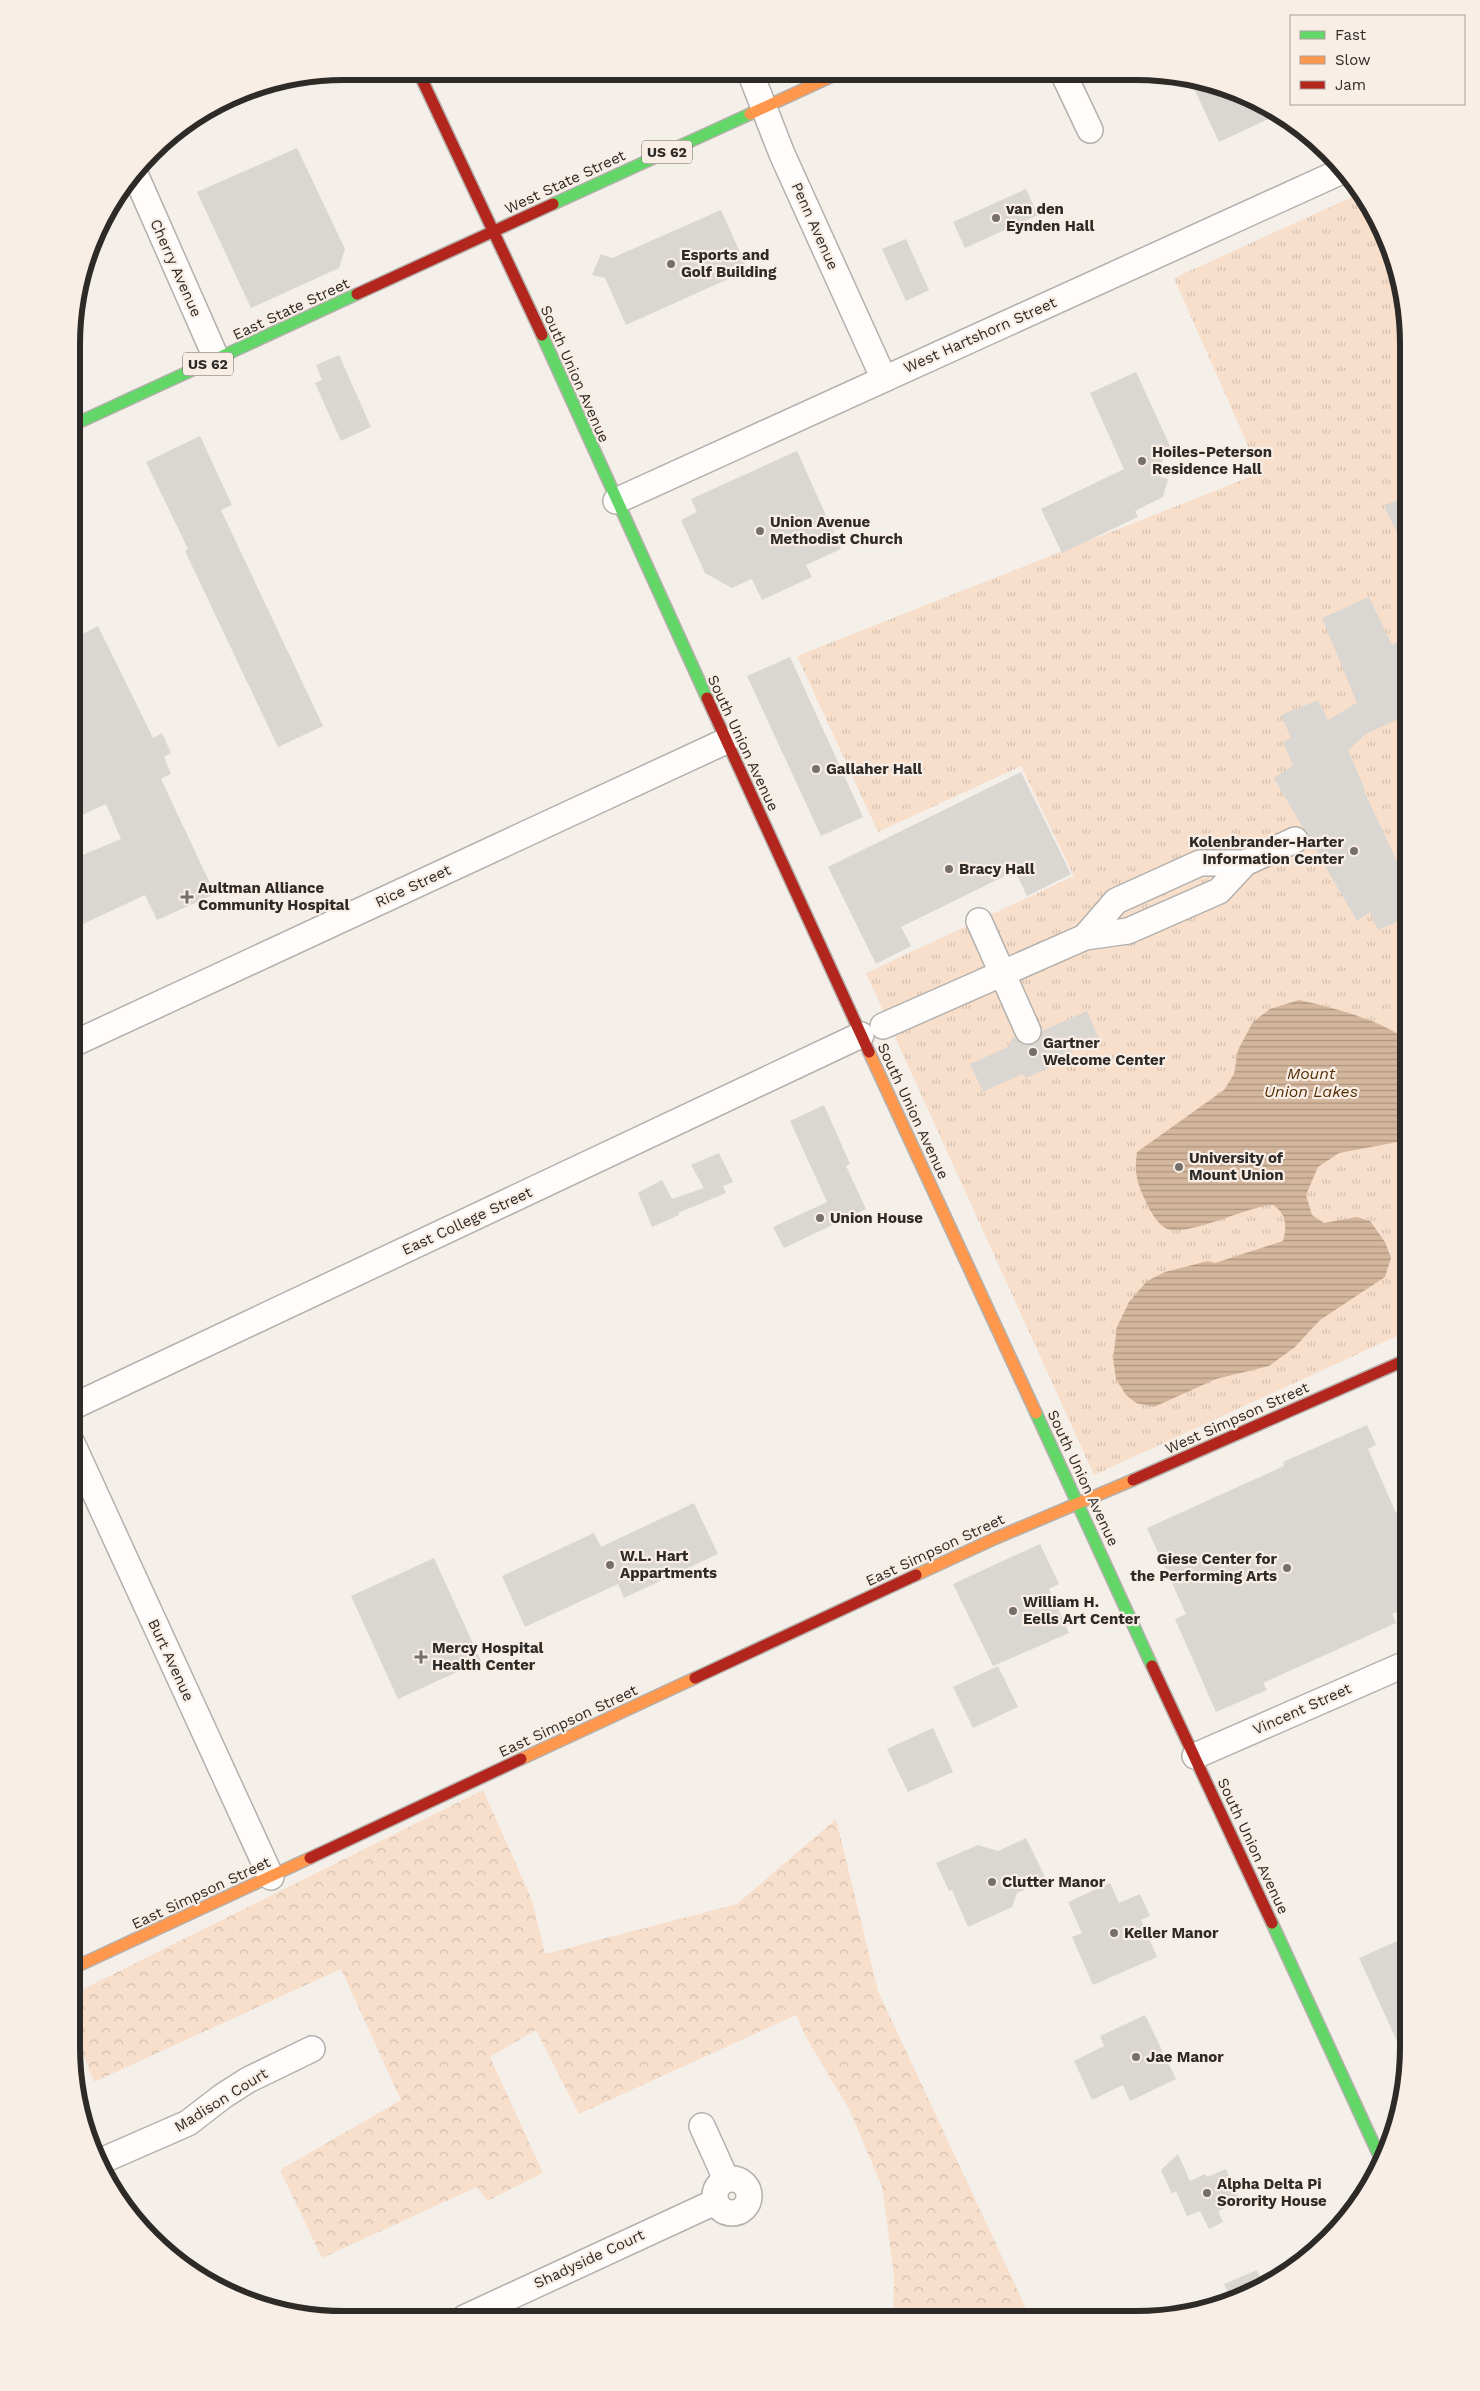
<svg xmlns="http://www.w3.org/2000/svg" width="1480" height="2391" font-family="'Work Sans',sans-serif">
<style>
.forest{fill:url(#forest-crowns)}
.park{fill:url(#park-tufts)}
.water{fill:url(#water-rules)}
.building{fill:#dad6d2}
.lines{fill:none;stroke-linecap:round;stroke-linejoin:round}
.street-casing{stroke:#b4b0ac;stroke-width:28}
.fast-casing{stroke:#b4b0ac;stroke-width:14}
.slow-casing{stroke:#b4b0ac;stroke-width:14}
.jam-casing{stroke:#b4b0ac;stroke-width:14}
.street{stroke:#fefdfc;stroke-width:25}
.fast{stroke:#63d668;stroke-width:11}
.slow{stroke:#ff974d;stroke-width:11}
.jam{stroke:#b3261e;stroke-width:11}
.poi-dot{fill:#746f6b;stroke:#f9eee6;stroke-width:2}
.labels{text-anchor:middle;stroke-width:4.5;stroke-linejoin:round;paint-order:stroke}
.shield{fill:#f9eee6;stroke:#6b6560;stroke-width:1}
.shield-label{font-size:14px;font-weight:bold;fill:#2e2a27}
.street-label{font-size:15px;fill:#2e2a27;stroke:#f9eee6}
.poi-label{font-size:15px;font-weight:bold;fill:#2e2a27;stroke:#f9eee6;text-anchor:start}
.water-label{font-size:16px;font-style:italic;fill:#542d02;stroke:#f9eee6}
.rim{fill:none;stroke:#2e2a27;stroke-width:6}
</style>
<defs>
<pattern id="forest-crowns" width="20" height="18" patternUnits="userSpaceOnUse" patternTransform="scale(1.25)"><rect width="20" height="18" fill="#f7dfcc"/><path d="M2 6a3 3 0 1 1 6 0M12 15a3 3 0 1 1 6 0" fill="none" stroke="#d4c0af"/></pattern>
<pattern id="park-tufts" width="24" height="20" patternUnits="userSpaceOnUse" patternTransform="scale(1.25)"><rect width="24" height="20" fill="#f7dfcc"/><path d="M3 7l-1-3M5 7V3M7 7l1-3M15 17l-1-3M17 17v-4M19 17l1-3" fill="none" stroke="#d4c0af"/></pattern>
<pattern id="water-rules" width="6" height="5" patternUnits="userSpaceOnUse" patternTransform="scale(1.25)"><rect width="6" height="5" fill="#d4b69d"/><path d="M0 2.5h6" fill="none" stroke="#ac9480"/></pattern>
</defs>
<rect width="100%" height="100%" fill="#f5efea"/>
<path class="forest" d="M 483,1790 L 532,1900 L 545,1954 L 737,1904 L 836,1819 L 878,1991 L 1031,2319 L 893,2319 L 894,2275 L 882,2187 L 850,2111 L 806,2037 L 796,2015 L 579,2114 L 536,2030 L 490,2057 L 543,2173 L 487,2201 L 477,2187 L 322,2258 L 280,2170 L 401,2100 L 341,1969 L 94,2082 L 71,2023 L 71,1995 Z"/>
<path class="park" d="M 1361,193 L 1388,240 L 1409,344 L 1408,1331 L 1094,1475 L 866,973 L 1074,876 L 1021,766 L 878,832 L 797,656 L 1260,473 L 1174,278 Z"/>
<path class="water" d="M 1299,1000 C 1331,1007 1385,1021 1409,1042 L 1408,1140 L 1339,1153 L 1318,1167 L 1306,1195 L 1312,1215 L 1324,1223 L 1357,1217 L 1370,1221 L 1385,1242 L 1391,1258 L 1385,1277 L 1320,1320 L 1295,1347 L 1269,1366 L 1216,1379 L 1154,1407 L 1136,1403 L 1126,1395 L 1116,1379 L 1113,1358 L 1117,1327 L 1129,1302 L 1147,1281 L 1165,1272 L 1208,1261 L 1215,1263 L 1283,1241 C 1287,1226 1287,1214 1273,1205 C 1247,1206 1185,1239 1165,1228 C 1158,1224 1150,1211 1147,1204 C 1137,1184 1134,1174 1137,1152 L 1224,1090 L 1234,1074 L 1238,1050 L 1253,1022 L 1270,1009 Z"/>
<g class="building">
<path d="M 1189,78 L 1241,92 L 1279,114 L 1219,142 Z"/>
<path d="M 297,148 L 345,249 L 339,268 L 251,308 L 197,192 Z"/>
<path d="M 1026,189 L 1038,215 L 965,248 L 953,222 Z"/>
<path d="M 721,210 L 748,270 L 626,325 L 605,278 L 592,275 L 601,254 L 612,258 Z"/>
<path d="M 906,239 L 929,290 L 906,301 L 882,249 Z"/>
<path d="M 339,355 L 371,427 L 341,441 L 315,383 L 322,380 L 316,365 Z"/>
<path d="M 1136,372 L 1170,446 L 1163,458 L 1159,476 L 1168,479 L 1163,497 L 1135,511 L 1138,517 L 1062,553 L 1041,509 L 1124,469 L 1090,393 Z"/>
<path d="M 200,436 L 232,505 L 221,510 L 323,726 L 278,747 L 185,551 L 188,549 L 146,462 Z"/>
<path d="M 797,451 L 841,549 L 806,565 L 812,577 L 762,600 L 752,579 L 732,588 L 705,573 L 681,520 L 697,512 L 691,499 Z"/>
<path d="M 1409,494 L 1409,556 L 1384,506 Z"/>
<path d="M 1369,597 L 1392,645 L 1409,637 L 1409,714 L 1366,734 L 1348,750 L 1365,790 L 1364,791 L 1409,887 L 1409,894 L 1403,896 L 1409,917 L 1378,930 L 1370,912 L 1357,921 L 1274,778 L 1293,765 L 1283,742 L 1291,738 L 1281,715 L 1318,700 L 1328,720 L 1357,703 L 1322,618 Z"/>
<path d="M 98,626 L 153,738 L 162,733 L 171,753 L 164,757 L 171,774 L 161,779 L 215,894 L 157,920 L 145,895 L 81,925 L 73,907 L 73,859 L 121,839 L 106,804 L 73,819 L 73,639 Z"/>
<path d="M 790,657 L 863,817 L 821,836 L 747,676 Z"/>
<path d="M 1021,772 L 1071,874 L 1027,896 L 1015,871 L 901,927 L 911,946 L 876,964 L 828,867 Z"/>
<path d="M 1087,1011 L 1099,1039 L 1056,1058 L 1054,1065 L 1027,1078 L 1022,1074 L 983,1092 L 970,1064 L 1010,1046 L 1011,1039 L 1015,1037 L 1020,1043 L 1026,1045 L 1033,1044 L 1040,1039 L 1042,1031 Z"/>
<path d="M 824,1105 L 850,1164 L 846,1166 L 866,1209 L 784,1248 L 773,1227 L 827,1202 L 790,1121 Z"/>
<path d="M 719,1153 L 733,1182 L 723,1186 L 726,1193 L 678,1213 L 679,1215 L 652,1227 L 638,1193 L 662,1180 L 672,1199 L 704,1188 L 691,1165 Z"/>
<path d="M 1367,1425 L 1376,1445 L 1368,1449 L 1396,1513 L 1403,1510 L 1408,1522 L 1408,1607 L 1392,1614 L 1396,1623 L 1263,1683 L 1267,1690 L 1216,1712 L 1175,1619 L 1186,1614 L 1147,1528 L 1284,1466 L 1283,1462 Z"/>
<path d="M 694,1503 L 718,1554 L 624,1598 L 618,1584 L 525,1627 L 502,1576 L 594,1533 L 601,1547 Z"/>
<path d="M 1040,1544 L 1059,1584 L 1049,1589 L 1069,1633 L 993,1666 L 953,1584 Z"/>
<path d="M 434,1558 L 481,1661 L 398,1699 L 351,1596 Z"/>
<path d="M 998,1666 L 1018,1707 L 973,1728 L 953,1687 Z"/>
<path d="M 933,1728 L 953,1772 L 908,1792 L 887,1749 Z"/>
<path d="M 1026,1838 L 1046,1879 L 1017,1893 L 1012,1907 L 968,1927 L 952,1890 L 949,1891 L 936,1863 L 978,1845 L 998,1851 Z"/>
<path d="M 1110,1883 L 1119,1903 L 1140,1894 L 1150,1916 L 1141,1920 L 1157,1957 L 1093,1985 L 1072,1937 L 1082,1933 L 1068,1902 Z"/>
<path d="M 1408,1936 L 1408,2065 L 1359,1958 Z"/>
<path d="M 1145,2015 L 1176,2079 L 1130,2101 L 1123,2085 L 1092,2100 L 1074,2061 L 1104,2046 L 1100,2036 Z"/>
<path d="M 1178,2154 L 1190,2181 L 1205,2174 L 1207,2177 L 1226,2169 L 1241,2202 L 1218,2211 L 1223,2222 L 1209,2229 L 1200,2211 L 1187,2216 L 1176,2191 L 1172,2194 L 1161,2170 Z"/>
<path d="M 1257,2270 L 1263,2286 L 1240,2299 L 1232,2301 L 1224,2284 Z"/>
</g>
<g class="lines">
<defs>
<g id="street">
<path d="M 750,72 L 782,154 L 884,379"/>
<path d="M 1063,73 L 1090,130"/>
<path d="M 136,176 L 217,360"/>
<path d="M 616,501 L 1344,170"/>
<path d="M 979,921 L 1028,1031"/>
<path d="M 1085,937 L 1116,901 L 1200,863 L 1245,863"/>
<path d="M 883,1026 L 1085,937 L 1128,931 L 1219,891 L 1245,863 L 1295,840"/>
<path d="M 73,1044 L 726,741"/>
<path d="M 72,1407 L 861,1035"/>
<path d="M 72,1443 L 271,1877"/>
<path d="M 1195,1756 L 1408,1663"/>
<path d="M 702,2126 L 726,2179"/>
<path d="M 101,2161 L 188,2123 L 223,2096 L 248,2080 L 312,2049"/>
<circle cx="732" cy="2196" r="17"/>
<path d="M 464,2318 L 715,2202"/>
</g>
<g id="fast">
<path d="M 553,204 L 750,114"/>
<path d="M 542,335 L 707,698"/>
<path d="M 73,425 L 357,294"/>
<path d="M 1036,1413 L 1152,1666"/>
<path d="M 1272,1923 L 1382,2162"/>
<path d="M 88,2132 L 118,2196"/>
</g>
<g id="slow">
<path d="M 750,114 L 839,73"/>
<path d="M 869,1052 L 1036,1413"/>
<path d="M 916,1575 L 996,1538 L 1133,1480"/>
<path d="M 521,1759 L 695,1678"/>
<path d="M 71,1969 L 310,1858"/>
</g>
<g id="jam">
<path d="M 418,71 L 542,335"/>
<path d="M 357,294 L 553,204"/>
<path d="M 707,698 L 869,1052"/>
<path d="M 1133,1480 L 1408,1359"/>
<path d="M 1152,1666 L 1272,1923"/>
<path d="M 695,1678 L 916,1575"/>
<path d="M 310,1858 L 521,1759"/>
</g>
</defs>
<use href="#street" class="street-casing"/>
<use href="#fast" class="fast-casing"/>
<use href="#slow" class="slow-casing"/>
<use href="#jam" class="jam-casing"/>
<use href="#street" class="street"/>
<use href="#fast" class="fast"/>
<use href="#slow" class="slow"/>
<use href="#jam" class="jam"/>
</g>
<g class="poi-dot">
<circle cx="996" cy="218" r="5"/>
<circle cx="671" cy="264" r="5"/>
<circle cx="1142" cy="461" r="5"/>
<circle cx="760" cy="531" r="5"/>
<circle cx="816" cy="769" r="5"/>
<circle cx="1354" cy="851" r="5"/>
<circle cx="949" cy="869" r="5"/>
<path d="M184.5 889.5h5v5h5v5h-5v5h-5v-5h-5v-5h5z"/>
<circle cx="1033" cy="1052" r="5"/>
<circle cx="1179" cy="1167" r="5"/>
<circle cx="820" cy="1218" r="5"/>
<circle cx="610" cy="1565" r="5"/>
<circle cx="1287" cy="1568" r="5"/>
<circle cx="1013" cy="1611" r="5"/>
<path d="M418.5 1649.5h5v5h5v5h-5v5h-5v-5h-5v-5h5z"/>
<circle cx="992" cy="1882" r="5"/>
<circle cx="1114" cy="1933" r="5"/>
<circle cx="1136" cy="2057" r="5"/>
<circle cx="1207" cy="2193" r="5"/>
</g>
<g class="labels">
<g class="shield">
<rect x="642" y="140.5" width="50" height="23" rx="4"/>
<rect x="183" y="352.5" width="50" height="23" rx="4"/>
</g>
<g class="shield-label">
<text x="667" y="157">US 62</text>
<text x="208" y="369">US 62</text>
</g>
<g class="street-label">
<text transform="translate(565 182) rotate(-25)" y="5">West State Street</text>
<text transform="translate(815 226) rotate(66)" y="5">Penn Avenue</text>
<text transform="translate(176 268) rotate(66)" y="5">Cherry Avenue</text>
<text transform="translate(291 309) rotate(-25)" y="5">East State Street</text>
<text transform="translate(980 335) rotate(-24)" y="5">West Hartshorn Street</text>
<text transform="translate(575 374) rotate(66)" y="5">South Union Avenue</text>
<text transform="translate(743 743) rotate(65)" y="5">South Union Avenue</text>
<text transform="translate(413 886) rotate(-25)" y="5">Rice Street</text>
<text transform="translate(913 1111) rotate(65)" y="5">South Union Avenue</text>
<text transform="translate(467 1221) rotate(-25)" y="5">East College Street</text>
<text transform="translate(1237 1418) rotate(-24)" y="5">West Simpson Street</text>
<text transform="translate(1083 1478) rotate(65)" y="5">South Union Avenue</text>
<text transform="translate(935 1550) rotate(-25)" y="5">East Simpson Street</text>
<text transform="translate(171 1660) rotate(65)" y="5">Burt Avenue</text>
<text transform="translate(1302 1709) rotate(-24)" y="5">Vincent Street</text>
<text transform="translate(568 1721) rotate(-25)" y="5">East Simpson Street</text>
<text transform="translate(1253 1846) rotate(65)" y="5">South Union Avenue</text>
<text transform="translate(201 1893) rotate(-25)" y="5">East Simpson Street</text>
<text transform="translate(221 2100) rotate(-32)" y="5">Madison Court</text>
<text transform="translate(589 2259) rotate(-25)" y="5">Shadyside Court</text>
</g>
<g class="poi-label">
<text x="1006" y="214">van den<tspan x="1006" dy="17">Eynden Hall</tspan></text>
<text x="681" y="260">Esports and<tspan x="681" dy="17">Golf Building</tspan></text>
<text x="1152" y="457">Hoiles-Peterson<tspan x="1152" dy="17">Residence Hall</tspan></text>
<text x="770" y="527">Union Avenue<tspan x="770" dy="17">Methodist Church</tspan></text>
<text x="826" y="774">Gallaher Hall</text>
<text x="1344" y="847" text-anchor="end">Kolenbrander-Harter<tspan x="1344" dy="17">Information Center</tspan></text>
<text x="959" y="874">Bracy Hall</text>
<text x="198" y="893">Aultman Alliance<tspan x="198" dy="17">Community Hospital</tspan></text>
<text x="1043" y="1048">Gartner<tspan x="1043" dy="17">Welcome Center</tspan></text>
<text x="1189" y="1163">University of<tspan x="1189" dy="17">Mount Union</tspan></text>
<text x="830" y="1223">Union House</text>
<text x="620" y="1561">W.L. Hart<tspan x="620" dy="17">Appartments</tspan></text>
<text x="1277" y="1564" text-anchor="end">Giese Center for<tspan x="1277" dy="17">the Performing Arts</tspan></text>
<text x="1023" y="1607">William H.<tspan x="1023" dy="17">Eells Art Center</tspan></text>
<text x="432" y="1653">Mercy Hospital<tspan x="432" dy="17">Health Center</tspan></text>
<text x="1002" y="1887">Clutter Manor</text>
<text x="1124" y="1938">Keller Manor</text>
<text x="1146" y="2062">Jae Manor</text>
<text x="1217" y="2189">Alpha Delta Pi<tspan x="1217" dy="17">Sorority House</tspan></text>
</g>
<g class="water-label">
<text x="1311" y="1079">Mount<tspan x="1311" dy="18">Union Lakes</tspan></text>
</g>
</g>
<path d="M0 0H1480V2391H0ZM344 80H1136A264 264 0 0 1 1400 344V2047A264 264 0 0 1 1136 2311H344A264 264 0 0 1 80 2047V344A264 264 0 0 1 344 80Z" fill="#f9eee6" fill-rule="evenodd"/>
<path class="rim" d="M344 80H1136A264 264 0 0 1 1400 344V2047A264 264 0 0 1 1136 2311H344A264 264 0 0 1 80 2047V344A264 264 0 0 1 344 80Z"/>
<rect x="1290" y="15" width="175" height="90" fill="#f9eee6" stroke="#a8a09a"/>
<rect x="1300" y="31" width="25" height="8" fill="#63d668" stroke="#a8a09a"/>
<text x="1335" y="40" font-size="15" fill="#2e2a27">Fast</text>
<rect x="1300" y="56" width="25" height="8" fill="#ff974d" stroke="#a8a09a"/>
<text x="1335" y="65" font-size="15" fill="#2e2a27">Slow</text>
<rect x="1300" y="81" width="25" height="8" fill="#b3261e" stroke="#a8a09a"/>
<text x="1335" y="90" font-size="15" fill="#2e2a27">Jam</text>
</svg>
